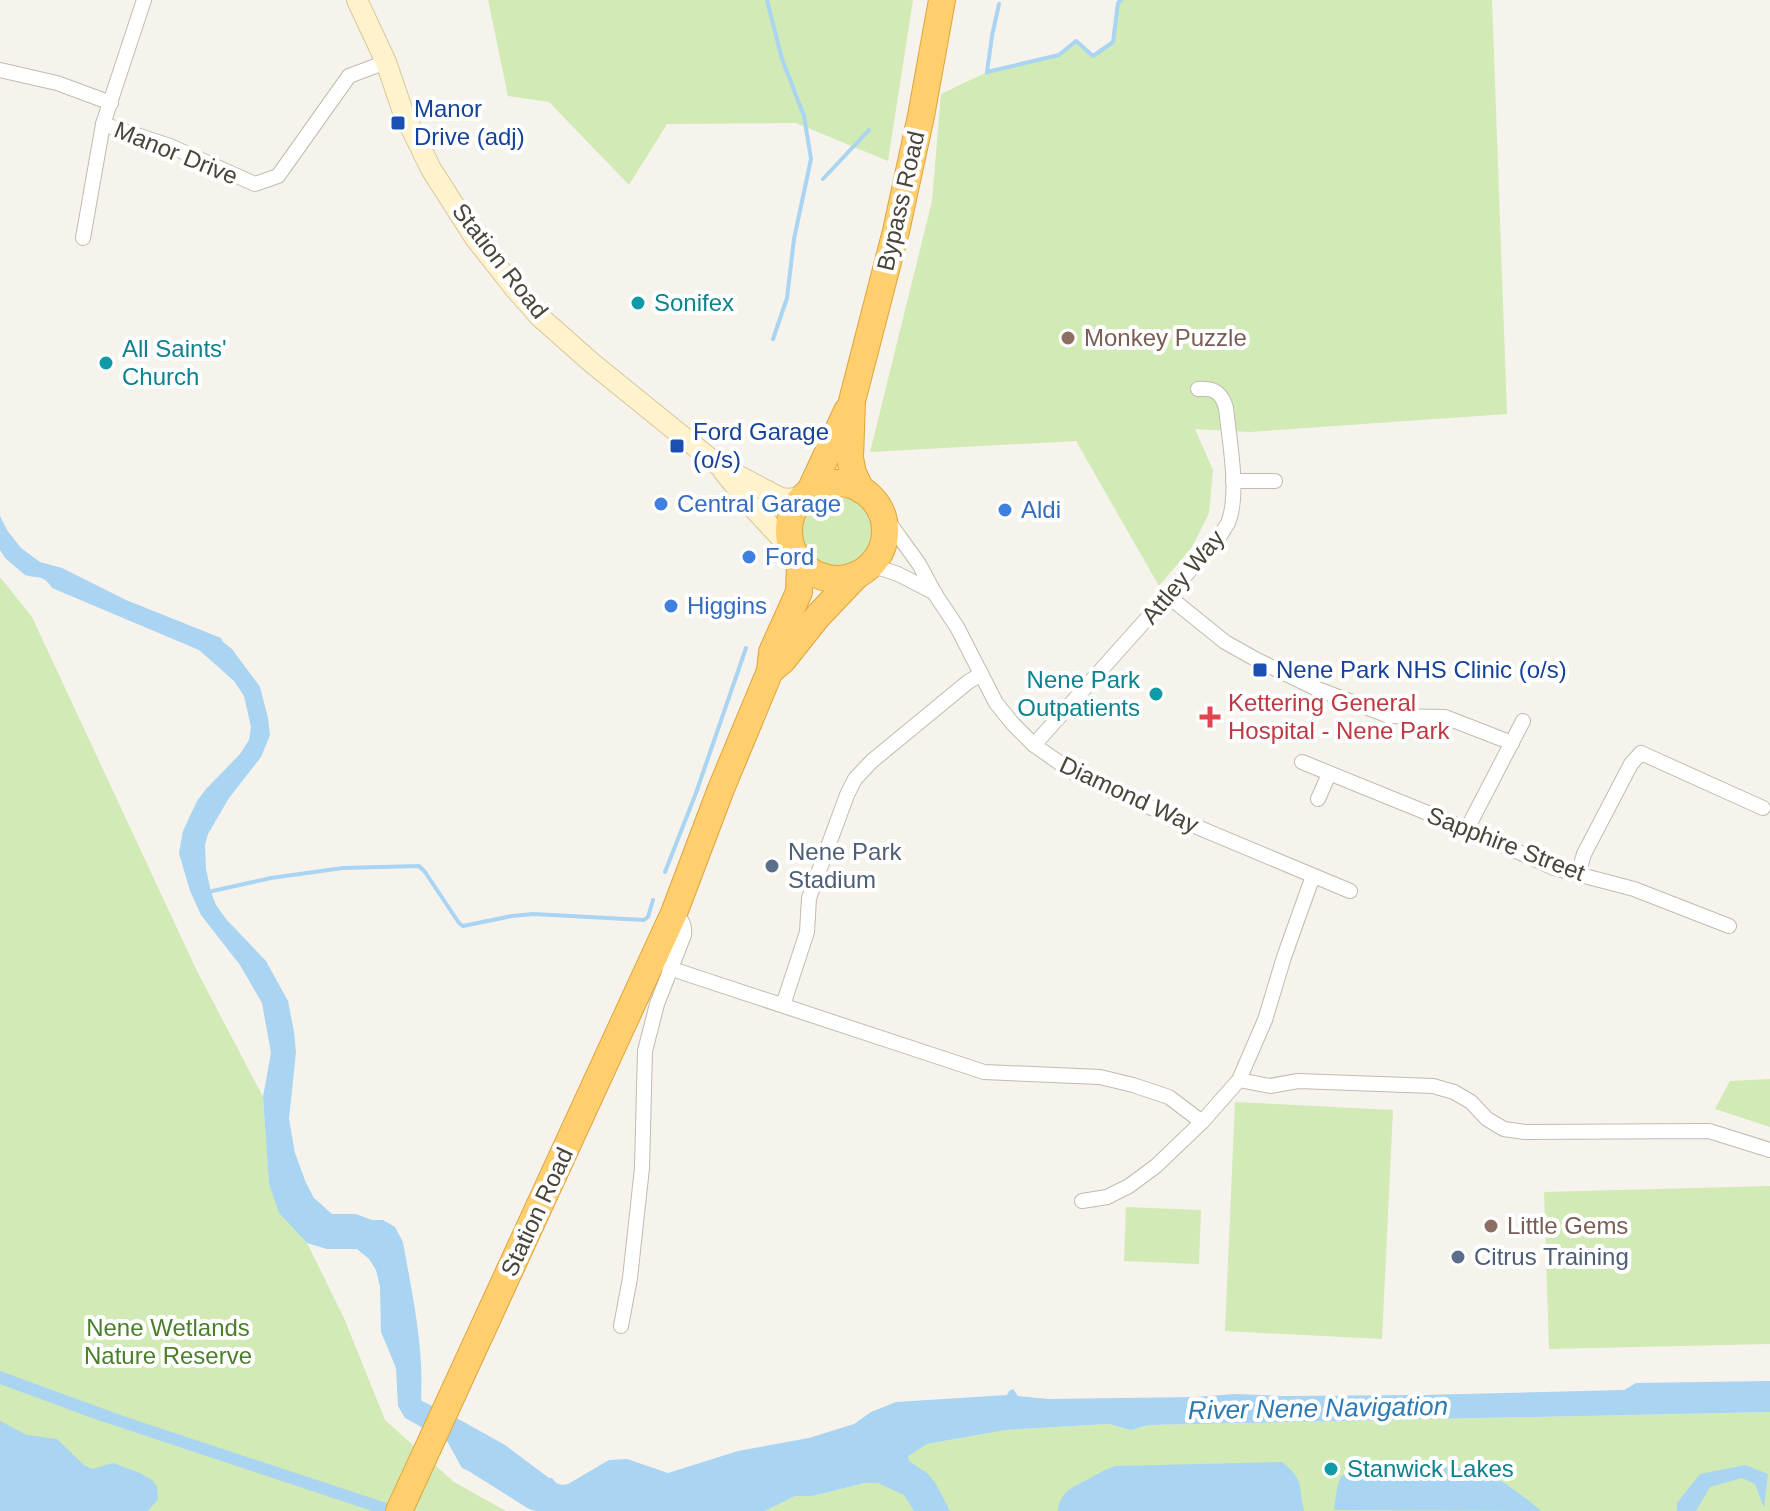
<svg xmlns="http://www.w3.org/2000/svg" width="1770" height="1511" font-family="Arial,sans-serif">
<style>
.green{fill:#d2eab5}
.water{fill:#a9d4f2}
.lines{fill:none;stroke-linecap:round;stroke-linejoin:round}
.stream{stroke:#a9d4f2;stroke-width:4}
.street-casing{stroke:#c2bbae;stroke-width:16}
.secondary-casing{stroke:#d6c79b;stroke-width:22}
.highway-casing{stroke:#e0a43c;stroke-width:28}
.street{stroke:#fff;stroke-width:14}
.secondary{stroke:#fff3cd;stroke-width:20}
.highway{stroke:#ffcf6e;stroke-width:26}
.transit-dot{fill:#1a4fb4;stroke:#fff;stroke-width:3}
.culture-dot{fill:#0f9aa8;stroke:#fff;stroke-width:3}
.education-dot{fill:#8d6e63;stroke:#fff;stroke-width:3}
.shop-dot{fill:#3f7fe0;stroke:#fff;stroke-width:3}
.health-dot{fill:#e0444e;stroke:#fff;stroke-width:3}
.service-dot{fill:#5c6f8a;stroke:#fff;stroke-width:3}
.labels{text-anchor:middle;stroke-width:8;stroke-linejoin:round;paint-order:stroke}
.transit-label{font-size:24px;fill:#164399;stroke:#fff;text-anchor:start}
.street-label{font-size:24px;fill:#4b4439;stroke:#fff}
.culture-label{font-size:24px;fill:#0d838f;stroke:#fff;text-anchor:start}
.education-label{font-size:24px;fill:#785e54;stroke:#fff;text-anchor:start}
.shop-label{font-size:24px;fill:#366cbe;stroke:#fff;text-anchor:start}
.health-label{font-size:24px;fill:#be3a42;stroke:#fff;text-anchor:start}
.service-label{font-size:24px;fill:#4e5e75;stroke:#fff;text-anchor:start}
.park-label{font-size:24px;fill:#4a7f2a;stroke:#fff}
.water-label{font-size:26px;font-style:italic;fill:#2e7ab2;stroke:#fff}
</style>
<rect width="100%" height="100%" fill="#f6f3ec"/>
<g class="green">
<path d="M 488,0 L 913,0 L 888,161 L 796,123 L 667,124 L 629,185 L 549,102 L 508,96 Z"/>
<path d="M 1121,0 L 1492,0 L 1507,414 L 1250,432 L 1195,429 L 1213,470 L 1209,513 L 1192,547 L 1159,586 L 1076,441 L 870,452 L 932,201 L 941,94 L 987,72 L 1059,55 L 1076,41 L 1094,56 L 1113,42 L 1118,3 Z"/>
<circle cx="837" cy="532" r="36"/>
<path d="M 0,577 L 32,617 L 196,969 L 263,1097 L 269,1184 L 279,1213 L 307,1243 L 344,1318 L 385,1420 L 454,1482 L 506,1511 L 0,1511 Z"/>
<path d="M 1770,1079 L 1770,1127 L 1715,1109 L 1730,1081 Z"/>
<path d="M 1235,1102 L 1393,1110 L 1382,1339 L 1225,1331 Z"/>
<path d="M 1770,1186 L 1770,1344 L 1549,1349 L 1544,1192 Z"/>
<path d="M 1126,1207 L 1201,1210 L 1199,1264 L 1124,1261 Z"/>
<path d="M 1770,1412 L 1770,1511 L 765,1511 L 795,1496 L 812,1496 L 865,1483 L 878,1483 L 907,1456 L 927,1444 L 1005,1430 L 1109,1424 L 1131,1430 L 1149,1425 Z"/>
</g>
<g class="water">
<path d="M 0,516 L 7,530 L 21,548 L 40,562 L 62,568 L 126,600 L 221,638 L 223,642 L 232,649 L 260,687 L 268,718 L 270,735 L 261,757 L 229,798 L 208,834 L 205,845 L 206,869 L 211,892 L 216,905 L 226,919 L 266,961 L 288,1001 L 294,1032 L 296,1052 L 289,1119 L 295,1153 L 306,1183 L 314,1198 L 332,1214 L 356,1214 L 372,1220 L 383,1220 L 395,1227 L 403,1242 C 412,1294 424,1345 421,1398 L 422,1401 L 453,1416 L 505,1445 L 549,1478 L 552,1478 L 556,1483 L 562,1485 L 568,1484 L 609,1460 L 627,1459 L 668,1473 L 738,1451 L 809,1438 L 854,1424 L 871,1412 L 896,1402 L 1007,1395 L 1009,1391 L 1013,1389 L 1018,1396 L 1048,1399 L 1196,1397 L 1235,1394 L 1282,1396 L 1422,1395 L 1624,1390 L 1636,1383 L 1770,1381 L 1770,1412 L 1149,1425 L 1131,1430 L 1109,1424 L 1005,1430 L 927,1444 L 908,1456 L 909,1461 L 928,1474 L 936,1484 L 950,1511 L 914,1511 L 904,1495 L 878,1483 L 865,1483 L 812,1496 L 795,1496 L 765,1511 L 536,1511 L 529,1509 L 467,1470 L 462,1468 L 447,1441 L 405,1418 L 398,1406 L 396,1368 L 381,1332 L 380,1287 L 376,1270 L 369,1259 L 357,1249 L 327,1249 L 307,1243 L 279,1213 L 269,1184 L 263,1097 L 271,1053 L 262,1003 L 240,965 L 201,915 L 190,891 L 179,853 L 183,831 L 197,801 L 206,789 L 240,754 L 249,740 L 251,727 L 244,696 L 234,681 L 199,650 L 52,588 C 43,574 39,579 25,575 L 5,558 L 0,550 Z"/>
<path d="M 0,1371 L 126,1417 L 411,1511 L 372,1511 L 92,1418 L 0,1384 Z"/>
<path d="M 0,1421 L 27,1435 L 57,1439 L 85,1466 L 93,1469 L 113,1463 L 140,1473 L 152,1480 L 157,1487 L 158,1499 L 148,1511 L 0,1511 Z"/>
<path d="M 1282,1462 C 1305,1481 1298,1485 1304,1511 L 1058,1511 C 1060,1490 1076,1486 1092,1477 C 1101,1472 1106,1469 1116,1466 Z"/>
<path d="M 1745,1465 L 1768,1474 L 1764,1508 L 1755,1484 L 1742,1478 L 1710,1487 L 1696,1511 L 1677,1511 L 1677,1503 L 1700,1474 Z"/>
<path d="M 1426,1467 C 1443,1468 1461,1467 1477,1469 C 1492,1472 1529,1500 1541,1511 L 1334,1510 L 1337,1488 L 1341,1476 L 1352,1472 Z"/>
</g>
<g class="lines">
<g class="stream">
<path d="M 767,0 L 782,59 L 804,116 L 811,159 L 794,239 L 787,298 L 773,339"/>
<path d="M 999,4 L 992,36 L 987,72 L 1059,55 L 1076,41 L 1093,56 L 1113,42 L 1118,3 L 1121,0"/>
<path d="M 823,179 L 869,130"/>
<path d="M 665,872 L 696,793 L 746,648"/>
<path d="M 208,892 L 271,878 L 343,868 L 419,866 L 425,872 L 459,923 L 463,926 L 512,916 L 533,914 L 644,920 L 648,917 L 653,900"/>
</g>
<defs>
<g id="street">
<path d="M 0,70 L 57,83 L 111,103"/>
<path d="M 103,124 L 170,146 L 255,184 L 278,176 L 349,76 L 386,62"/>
<path d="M 83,238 L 103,124 L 144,0"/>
<path d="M 1233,481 L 1275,481"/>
<path d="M 880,510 L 919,564 L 935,594 L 957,627 L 996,703 L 1013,724 L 1034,745 L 1074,773 L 1116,793 L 1350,891"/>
<path d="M 871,565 L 898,574 L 935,593"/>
<path d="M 1168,596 L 1225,642 L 1257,660 L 1315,688 L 1389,716 L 1445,717 L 1512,743"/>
<path d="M 1034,745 L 1218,539 C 1221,534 1225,528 1228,523 C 1240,494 1229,439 1226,408 C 1222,393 1214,387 1198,389"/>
<path d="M 1302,762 L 1467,829 L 1554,868 L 1634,889 L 1729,926"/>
<path d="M 1318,799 L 1329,774"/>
<path d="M 1467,829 L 1523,721"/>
<path d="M 1578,874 L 1584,854 L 1631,764 L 1641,753 L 1763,808"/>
<path d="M 669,968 L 984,1072 L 1100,1077 L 1133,1085 L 1169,1097 L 1202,1122"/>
<path d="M 783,1005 L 807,932 L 809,898 L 847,795 L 855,779 L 872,761 L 968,682 L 981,674"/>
<path d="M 1239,1080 L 1270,1086 L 1298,1081 L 1433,1086 L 1454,1092 L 1471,1102 L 1487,1119 L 1504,1129 L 1525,1132 L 1709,1131 L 1770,1150"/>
<path d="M 1082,1201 L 1107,1197 L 1129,1186 L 1156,1166 L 1202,1122 L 1239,1080 L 1265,1020 L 1284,957 L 1313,876"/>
<path d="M 621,1326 L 630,1278 L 642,1168 L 645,1051 L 657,1004 L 684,935 C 685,924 682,920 674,913"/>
</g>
<g id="secondary">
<path d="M 357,0 L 386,62 L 403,112 L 431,169 L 475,238 L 516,290 L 540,317 L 592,363 L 718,465 L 781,498 L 789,499 L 803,497"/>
<path d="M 723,471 L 755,510 L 795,553"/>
</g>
<g id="highway">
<circle cx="837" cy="531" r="48"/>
<path d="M 861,490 L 853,473 L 850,458 L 852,401 L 896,231 L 921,116 L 942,0"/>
<path d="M 810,491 L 847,411"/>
<path d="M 770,671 L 783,660 L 818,616 L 858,574"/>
<path d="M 399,1511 L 674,913 L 721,789 L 770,671 L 772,652 L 799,592 L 800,561"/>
</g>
</defs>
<use href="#street" class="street-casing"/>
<use href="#secondary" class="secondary-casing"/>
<use href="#highway" class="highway-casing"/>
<use href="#street" class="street"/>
<use href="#secondary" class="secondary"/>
<use href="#highway" class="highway"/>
</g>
<g class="transit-dot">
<rect x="390" y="115" width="16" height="16" rx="4"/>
<rect x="669" y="438" width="16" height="16" rx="4"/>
<rect x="1252" y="662" width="16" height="16" rx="4"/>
</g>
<g class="culture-dot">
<circle cx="638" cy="303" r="8"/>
<circle cx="106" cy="363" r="8"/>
<circle cx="1156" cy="694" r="8"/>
<circle cx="1331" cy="1469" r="8"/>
</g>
<g class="education-dot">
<circle cx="1068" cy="338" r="8"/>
<circle cx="1491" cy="1226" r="8"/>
</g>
<g class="shop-dot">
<circle cx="661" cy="504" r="8"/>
<circle cx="1005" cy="510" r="8"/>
<circle cx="749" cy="557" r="8"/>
<circle cx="671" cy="606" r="8"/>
</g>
<path class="health-dot" d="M1206 705h8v8h8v8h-8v8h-8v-8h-8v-8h8z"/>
<g class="service-dot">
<circle cx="772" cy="866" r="8"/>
<circle cx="1458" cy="1257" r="8"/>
</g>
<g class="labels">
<g class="transit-label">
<text x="414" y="117">Manor<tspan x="414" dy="28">Drive (adj)</tspan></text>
<text x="693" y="440">Ford Garage<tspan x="693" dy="28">(o/s)</tspan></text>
<text x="1276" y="678">Nene Park NHS Clinic (o/s)</text>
</g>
<g class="street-label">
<text transform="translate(176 153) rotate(22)" y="8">Manor Drive</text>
<text transform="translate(901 201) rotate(-77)" y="8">Bypass Road</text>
<text transform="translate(500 261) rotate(52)" y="8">Station Road</text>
<text transform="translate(1183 577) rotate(-50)" y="8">Attley Way</text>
<text transform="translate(1129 795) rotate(25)" y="8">Diamond Way</text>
<text transform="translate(1506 844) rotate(21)" y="8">Sapphire Street</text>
<text transform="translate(537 1212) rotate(-65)" y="8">Station Road</text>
</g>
<g class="culture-label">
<text x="654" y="311">Sonifex</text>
<text x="122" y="357">All Saints'<tspan x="122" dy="28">Church</tspan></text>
<text x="1140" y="688" text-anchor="end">Nene Park<tspan x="1140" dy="28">Outpatients</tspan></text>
<text x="1347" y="1477">Stanwick Lakes</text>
</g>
<g class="education-label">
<text x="1084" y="346">Monkey Puzzle</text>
<text x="1507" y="1234">Little Gems</text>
</g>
<g class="shop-label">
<text x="677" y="512">Central Garage</text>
<text x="1021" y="518">Aldi</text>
<text x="765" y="565">Ford</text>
<text x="687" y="614">Higgins</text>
</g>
<g class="health-label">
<text x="1228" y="711">Kettering General<tspan x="1228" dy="28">Hospital - Nene Park</tspan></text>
</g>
<g class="service-label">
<text x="788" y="860">Nene Park<tspan x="788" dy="28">Stadium</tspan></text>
<text x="1474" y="1265">Citrus Training</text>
</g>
<g class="park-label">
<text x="168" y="1336">Nene Wetlands<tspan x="168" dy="28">Nature Reserve</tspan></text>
</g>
<g class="water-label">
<text transform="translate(1318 1408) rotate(-1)" y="9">River Nene Navigation</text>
</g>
</g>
</svg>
